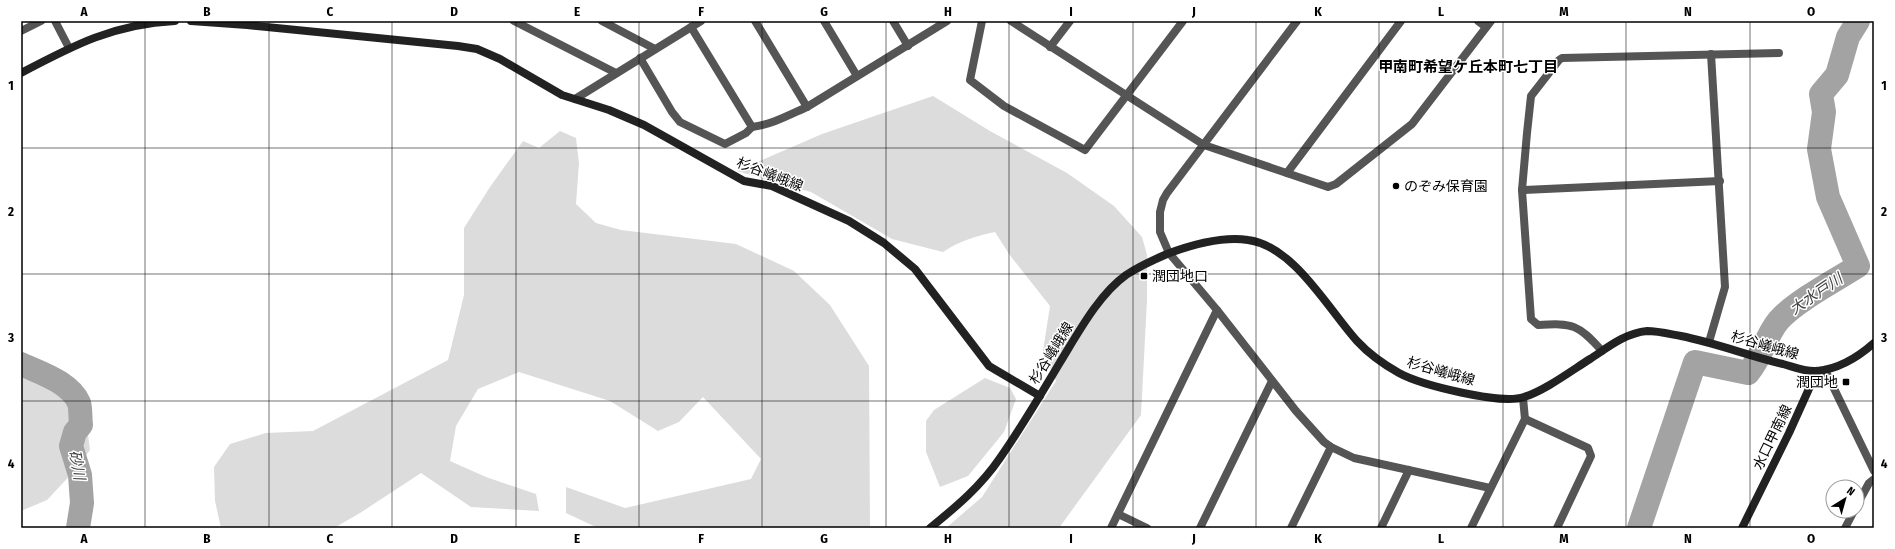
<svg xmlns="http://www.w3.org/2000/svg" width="1895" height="549" font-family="'Fira Sans Condensed','Noto Sans JP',sans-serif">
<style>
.green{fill:#dcdcdc}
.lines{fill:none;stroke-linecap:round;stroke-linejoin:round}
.river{stroke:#a3a3a3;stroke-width:24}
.street{stroke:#555;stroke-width:8}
.secondary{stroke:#222;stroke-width:8}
.grid{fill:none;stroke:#000;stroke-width:1;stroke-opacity:0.55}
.poi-dot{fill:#000;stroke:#fff;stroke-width:1.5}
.labels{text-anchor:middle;stroke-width:3;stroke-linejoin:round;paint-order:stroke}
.street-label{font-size:14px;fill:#000;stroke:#fff}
.poi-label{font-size:14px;fill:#000;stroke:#fff;text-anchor:start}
.neighbourhood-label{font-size:15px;font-weight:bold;fill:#000;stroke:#fff}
.water-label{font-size:15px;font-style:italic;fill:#444;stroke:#fff}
.neatline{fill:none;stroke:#000;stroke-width:1.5}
.grid-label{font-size:13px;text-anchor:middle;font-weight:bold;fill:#000}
</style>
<rect width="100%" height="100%" fill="#fff"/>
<g class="green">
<path d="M 933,96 L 990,131 L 1067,173 L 1114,206 L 1142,237 L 1147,255 L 1147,300 L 1141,415 L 1059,528 L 946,528 L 982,497 L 1056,381 L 1043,351 L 1050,306 L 1009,254 L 995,232 C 976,236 959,241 943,252 L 892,239 L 811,192 L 737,171 L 822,134 Z"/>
<path d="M 560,131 L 576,138 L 579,163 L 576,204 L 596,223 L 621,230 L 736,244 L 794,271 L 830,305 L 869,366 L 870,528 L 598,528 L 566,513 L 566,487 L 625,508 L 751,479 L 761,459 L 703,397 L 679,422 L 658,431 L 610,401 L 519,372 L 478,389 L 456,426 L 450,461 L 486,477 L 536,494 L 539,511 L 471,507 L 421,473 L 360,513 L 334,528 L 221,528 L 215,501 L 214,467 L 230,444 L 266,433 L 313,431 L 448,360 L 464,295 L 464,228 L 490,187 L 523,141 L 539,148 Z"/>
<path d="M 21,361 L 66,394 L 87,427 L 90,450 L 75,470 L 47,500 L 21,511 Z"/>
<path d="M 985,378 L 1010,388 L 1016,399 L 1004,432 L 968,476 L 940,487 L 926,452 L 926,421 L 934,410 Z"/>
</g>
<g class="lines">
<g class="river">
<path d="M 21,364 C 40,373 70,382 79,403 C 81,409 80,418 81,425 L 75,432 L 71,446 L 80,475 L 82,503 L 78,528"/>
<path d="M 1639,528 L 1695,362 L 1748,373 C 1762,357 1766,335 1779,320 C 1796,301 1836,280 1858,266 L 1828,197 L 1819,149 L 1824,112 L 1821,94 L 1837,75 L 1848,37 L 1858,21"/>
</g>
<g class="street">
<path d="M 55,21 L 69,48"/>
<path d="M 514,21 L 616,73"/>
<path d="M 602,21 L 655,49"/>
<path d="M 755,21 L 807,107"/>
<path d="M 824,21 L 857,76"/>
<path d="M 893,21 L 908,46"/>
<path d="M 982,21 L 970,80 L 1004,106 L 1085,150 L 1183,21"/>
<path d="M 1011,21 L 1204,145 L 1328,187 L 1336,184 L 1412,124 L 1491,21"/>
<path d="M 1297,21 L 1167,193 L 1163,200 L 1160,212 L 1160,232 L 1169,253 L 1217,310 L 1296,411 L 1324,442 L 1331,447 L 1354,458 L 1490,488"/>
<path d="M 1478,21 L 1486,27"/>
<path d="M 691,27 L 752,127"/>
<path d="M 21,31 L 41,21"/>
<path d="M 1050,47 L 1070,21"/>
<path d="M 640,58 L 672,112 L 680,122 L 725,144 L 746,133 L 752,127 C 771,125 789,115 807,107 L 947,21"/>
<path d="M 575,99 L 701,21"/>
<path d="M 1287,173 L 1401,21"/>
<path d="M 1522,190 L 1720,181"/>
<path d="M 1709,342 L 1725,287 L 1711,54"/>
<path d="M 1602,351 C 1578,324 1573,323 1538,325 L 1531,319 L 1522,190 L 1527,133 L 1531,96 L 1559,60 L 1562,58 L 1779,53"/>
<path d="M 1825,370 L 1874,471"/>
<path d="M 1525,419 L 1588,448 L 1591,456 L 1557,528"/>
<path d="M 1857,505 L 1869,483 L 1874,479"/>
<path d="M 1118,514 L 1147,528"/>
<path d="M 1111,528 L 1217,310"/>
<path d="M 1200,528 L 1272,381"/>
<path d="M 1291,528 L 1331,447"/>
<path d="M 1381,528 L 1409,470"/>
<path d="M 1471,528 L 1525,419 L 1523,398"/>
<path d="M 1845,528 L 1854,511"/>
</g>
<g class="secondary">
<path d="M 191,21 L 247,25 L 458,46 L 477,49 L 500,59 L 562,95 L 609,110 L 644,125 L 744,181 L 772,186 L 849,221 L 884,243 L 915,269 L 989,366 L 1040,396"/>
<path d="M 21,73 C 74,45 114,24 175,21"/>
<path d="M 930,528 C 956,507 981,486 1000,458 C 1021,428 1040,396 1059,364 C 1077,335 1098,295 1126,275 C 1138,267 1153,260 1167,254 C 1191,245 1222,236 1248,240 C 1294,246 1328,309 1357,341 C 1369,354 1383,364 1399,373 C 1421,385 1501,405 1524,397 C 1544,391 1571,371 1590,359 C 1607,348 1625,333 1647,331 C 1658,331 1670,334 1681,336 C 1716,343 1749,356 1783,364 C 1794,367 1805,372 1817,371 C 1839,369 1857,358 1874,343"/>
<path d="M 1742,528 L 1789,433 L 1817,371"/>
</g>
</g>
<path class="grid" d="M 145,21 L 145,528M 269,21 L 269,528M 392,21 L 392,528M 516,21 L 516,528M 639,21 L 639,528M 762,21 L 762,528M 886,21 L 886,528M 1009,21 L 1009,528M 1133,21 L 1133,528M 1256,21 L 1256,528M 1379,21 L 1379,528M 1503,21 L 1503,528M 1626,21 L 1626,528M 1750,21 L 1750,528M 21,148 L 1874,148M 21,274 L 1874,274M 21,401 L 1874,401"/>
<g class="poi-dot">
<circle cx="1396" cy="186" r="4"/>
<rect x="1140" y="272" width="8" height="8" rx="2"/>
<rect x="1842" y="378" width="8" height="8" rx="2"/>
</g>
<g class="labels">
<g class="street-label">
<text transform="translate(770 174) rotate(21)" y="5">杉谷嶬峨線</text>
<text transform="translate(1765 345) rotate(16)" y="5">杉谷嶬峨線</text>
<text transform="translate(1051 353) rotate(-58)" y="5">杉谷嶬峨線</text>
<text transform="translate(1441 371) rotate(16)" y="5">杉谷嶬峨線</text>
<text transform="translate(1772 437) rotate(-64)" y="5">水口甲南線</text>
</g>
<g class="poi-label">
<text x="1404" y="191">のぞみ保育園</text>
<text x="1152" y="281">潤団地口</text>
<text x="1838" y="387" text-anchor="end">潤団地</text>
</g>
<g class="neighbourhood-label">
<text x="1468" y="72">甲南町希望ケ丘本町七丁目</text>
</g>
<g class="water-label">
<text transform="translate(1816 294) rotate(-34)" y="5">大水戸川</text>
<text transform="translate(77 465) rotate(79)" y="5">砂川</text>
</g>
</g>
<rect width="1895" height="549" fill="none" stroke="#ffffff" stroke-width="44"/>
<g transform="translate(1845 499) rotate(37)"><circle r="19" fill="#ffffff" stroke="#999999"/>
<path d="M0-3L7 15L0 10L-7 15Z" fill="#000000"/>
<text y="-6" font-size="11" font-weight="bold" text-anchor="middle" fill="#000000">N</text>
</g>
<rect x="22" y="22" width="1851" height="505" class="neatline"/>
<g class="grid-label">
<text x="84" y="16">A</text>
<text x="207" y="16">B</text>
<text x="330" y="16">C</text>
<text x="454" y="16">D</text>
<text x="577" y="16">E</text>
<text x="701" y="16">F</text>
<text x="824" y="16">G</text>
<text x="948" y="16">H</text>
<text x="1071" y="16">I</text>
<text x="1194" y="16">J</text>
<text x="1318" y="16">K</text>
<text x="1441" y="16">L</text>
<text x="1564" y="16">M</text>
<text x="1688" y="16">N</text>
<text x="1811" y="16">O</text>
<text x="11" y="90">1</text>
<text x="1884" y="90">1</text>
<text x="11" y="216">2</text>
<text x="1884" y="216">2</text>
<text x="11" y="342">3</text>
<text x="1884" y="342">3</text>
<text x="11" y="468">4</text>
<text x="1884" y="468">4</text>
<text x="84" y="543">A</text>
<text x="207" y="543">B</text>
<text x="330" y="543">C</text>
<text x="454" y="543">D</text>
<text x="577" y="543">E</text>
<text x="701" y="543">F</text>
<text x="824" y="543">G</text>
<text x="948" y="543">H</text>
<text x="1071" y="543">I</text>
<text x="1194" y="543">J</text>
<text x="1318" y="543">K</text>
<text x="1441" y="543">L</text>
<text x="1564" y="543">M</text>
<text x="1688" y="543">N</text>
<text x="1811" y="543">O</text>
</g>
</svg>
